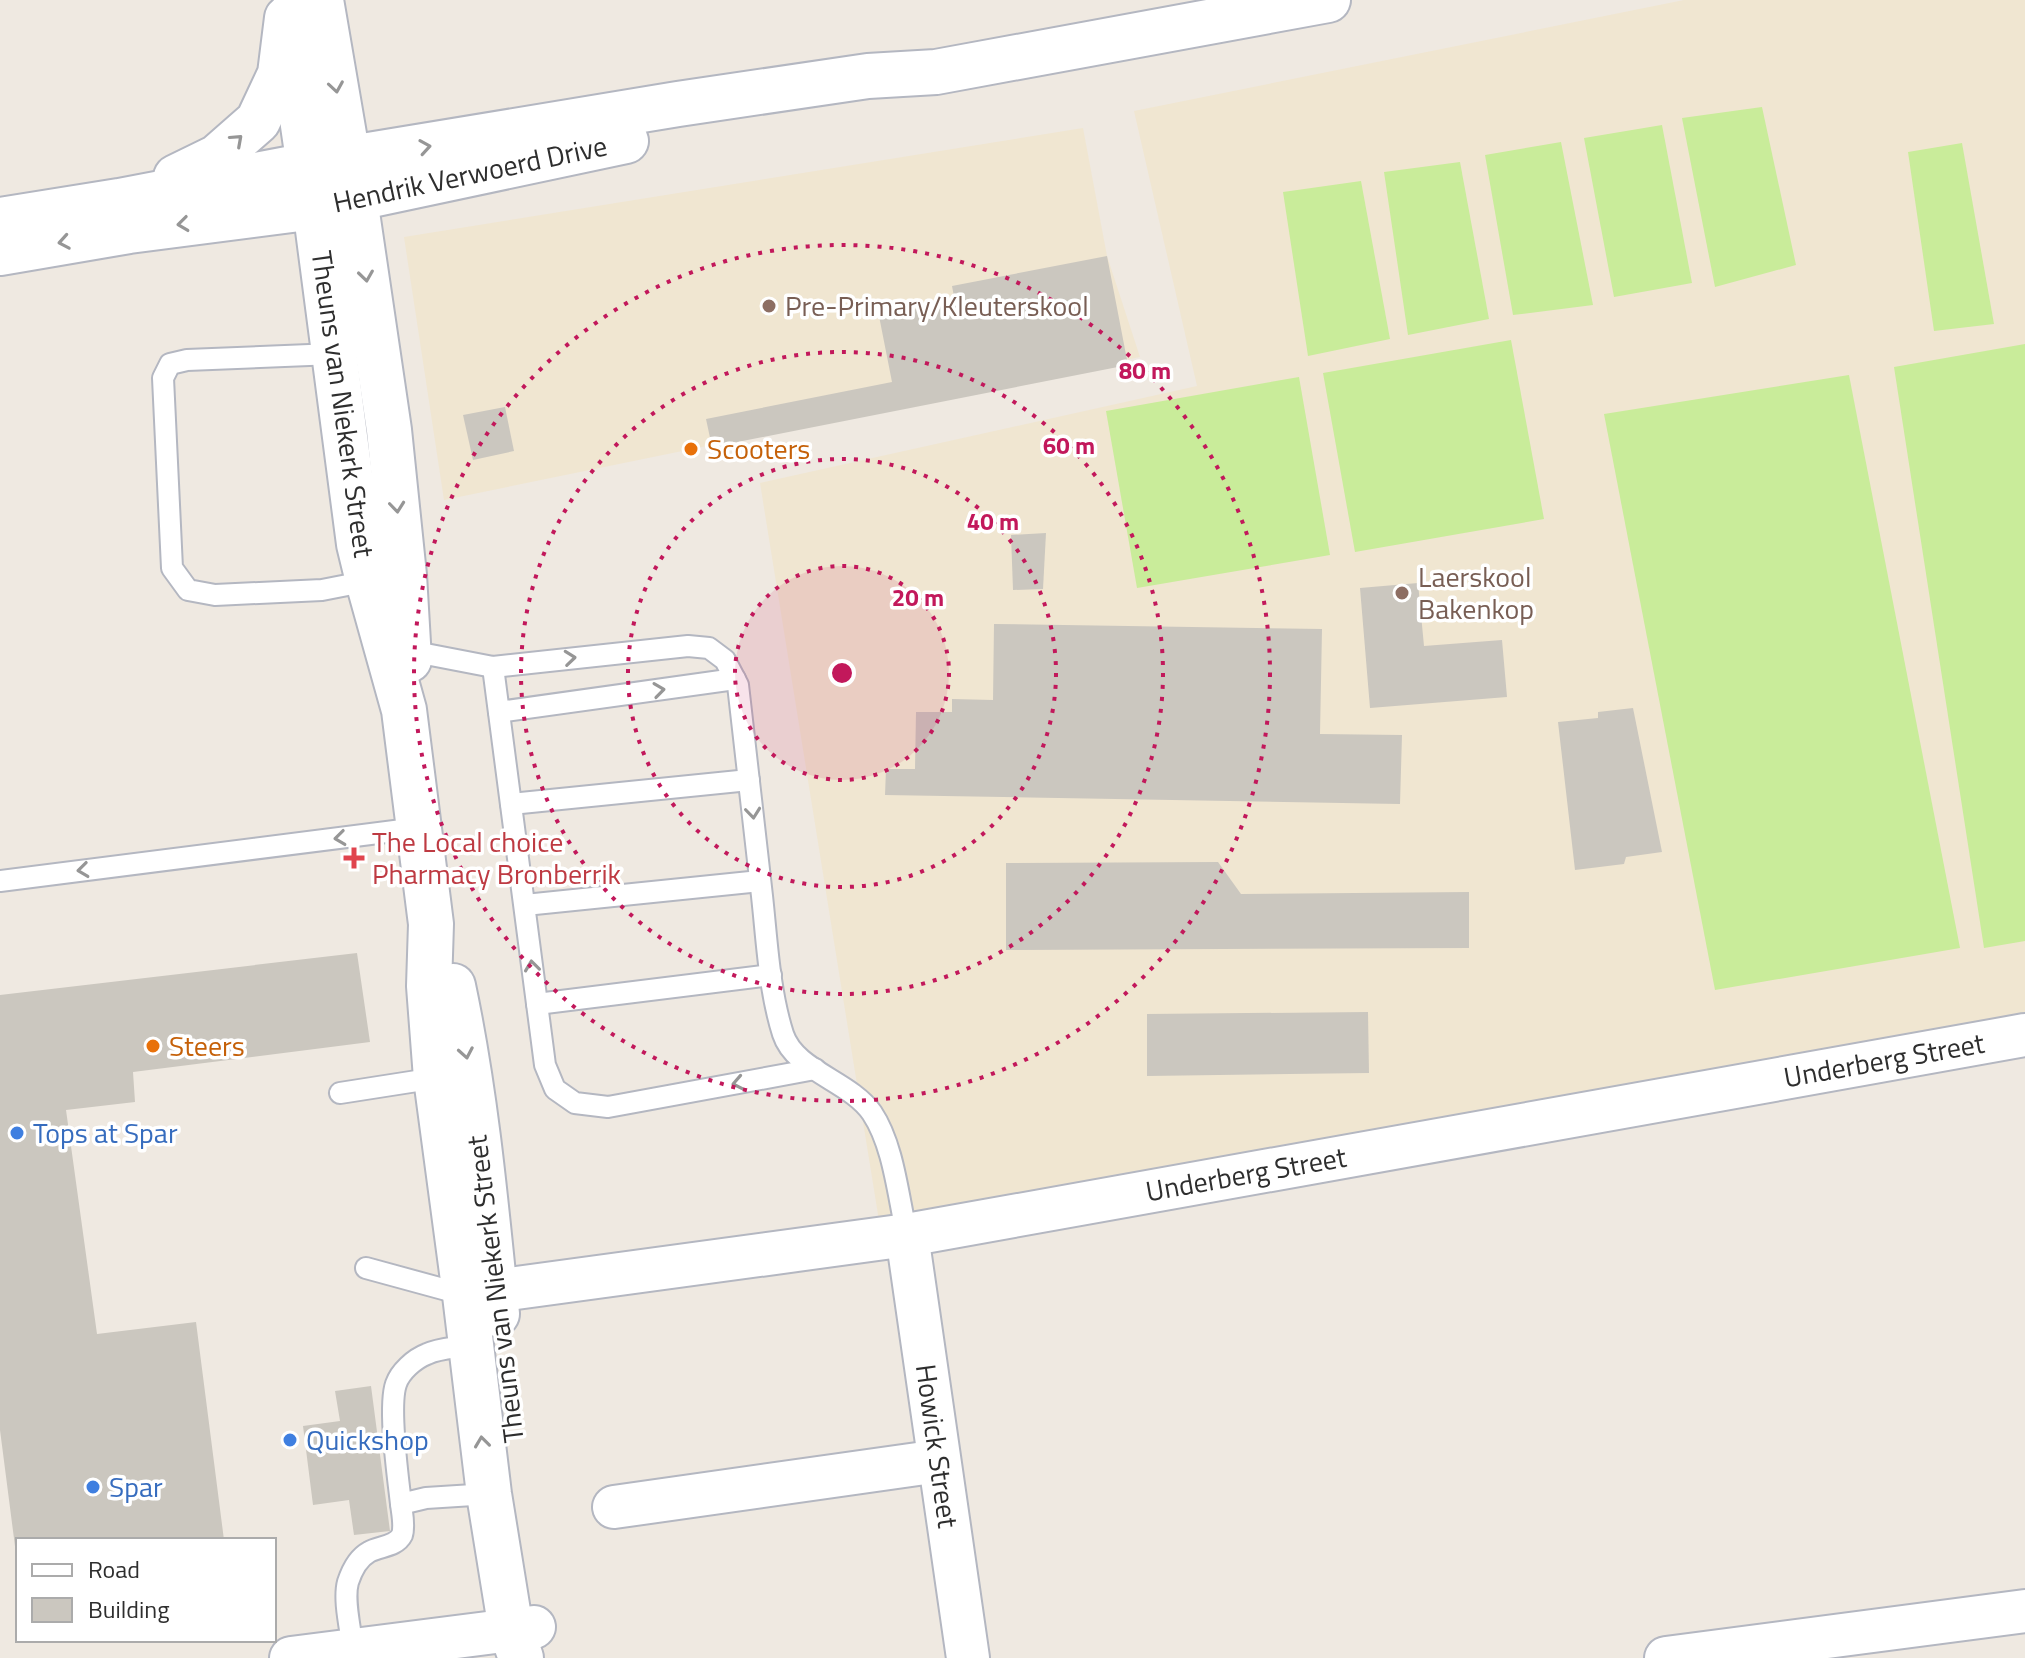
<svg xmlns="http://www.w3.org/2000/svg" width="2025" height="1658" font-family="'Titillium Web',sans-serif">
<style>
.education{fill:#f0e6d1}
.pitch{fill:#c9ec9a}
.building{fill:#cbc7bf}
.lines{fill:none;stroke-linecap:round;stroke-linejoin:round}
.service-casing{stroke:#b4b7c1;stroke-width:24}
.minor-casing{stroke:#b4b7c1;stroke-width:46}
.tertiary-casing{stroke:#b4b7c1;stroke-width:48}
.secondary-casing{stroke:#b4b7c1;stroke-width:48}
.service{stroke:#fff;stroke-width:20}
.minor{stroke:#fff;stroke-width:42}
.tertiary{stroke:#fff;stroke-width:44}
.secondary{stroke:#fff;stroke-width:44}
.oneway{stroke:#969696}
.ring{fill:none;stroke:#c2185b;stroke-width:4;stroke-dasharray:4 8}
.education-dot{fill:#8d6e63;stroke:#fff;stroke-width:3}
.food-dot{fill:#e8710a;stroke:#fff;stroke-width:3}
.health-dot{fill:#e0444e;stroke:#fff;stroke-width:3}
.shop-dot{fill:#3f7fe0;stroke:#fff;stroke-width:3}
.labels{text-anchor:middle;stroke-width:7;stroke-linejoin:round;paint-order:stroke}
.street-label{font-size:28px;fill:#2e2e2e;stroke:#fff}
.education-label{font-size:28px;fill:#785e54;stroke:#fff;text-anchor:start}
.food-label{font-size:28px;fill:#c56008;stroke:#fff;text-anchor:start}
.health-label{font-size:28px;fill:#be3a42;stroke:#fff;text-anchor:start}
.shop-label{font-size:28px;fill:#366cbe;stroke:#fff;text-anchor:start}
.centre{fill:#c2185b;stroke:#fff;stroke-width:4}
.ring-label{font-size:24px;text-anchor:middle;font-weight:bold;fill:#c2185b;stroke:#fff;stroke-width:7;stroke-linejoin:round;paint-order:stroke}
</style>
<rect width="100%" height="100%" fill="#efe9e1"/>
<g class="education">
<path d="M 1684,0 L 2025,0 L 2025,1016 L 881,1233 L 760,483 L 1197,386 L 1134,111 Z"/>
<path d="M 1083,128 L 1107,256 L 1140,357 L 444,500 L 404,237 Z"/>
</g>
<g class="pitch">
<path d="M 1762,107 L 1796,265 L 1715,287 L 1682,118 Z"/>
<path d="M 1662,125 L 1692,283 L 1614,297 L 1584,138 Z"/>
<path d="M 1561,142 L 1593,305 L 1513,315 L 1485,155 Z"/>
<path d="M 1962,143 L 1994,324 L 1934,331 L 1908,152 Z"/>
<path d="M 1460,162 L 1489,319 L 1408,335 L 1384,172 Z"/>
<path d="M 1361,181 L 1390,339 L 1308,356 L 1283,192 Z"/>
<path d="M 1511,340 L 1544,519 L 1355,552 L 1323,373 Z"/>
<path d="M 2025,344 L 2025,941 L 1984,948 L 1894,367 Z"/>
<path d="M 1849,375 L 1960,948 L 1715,990 L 1604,414 Z"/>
<path d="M 1299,377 L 1330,555 L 1137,588 L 1106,411 Z"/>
</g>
<g class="building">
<path d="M 1107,256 L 1128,365 L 712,447 L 706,419 L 892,382 L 879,316 L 955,302 L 952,286 Z"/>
<path d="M 505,407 L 514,451 L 473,460 L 463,415 Z"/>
<path d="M 1046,533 L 1043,589 L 1013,590 L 1011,535 Z"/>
<path d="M 1418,583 L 1424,646 L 1502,640 L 1507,697 L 1370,708 L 1360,588 Z"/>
<path d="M 994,624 L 1322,629 L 1320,734 L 1402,735 L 1400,804 L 885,795 L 886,769 L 915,769 L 916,712 L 952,712 L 952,699 L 993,700 Z"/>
<path d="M 1633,708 L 1662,852 L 1626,857 L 1624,864 L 1575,870 L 1558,722 L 1598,718 L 1598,712 Z"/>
<path d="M 1218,862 L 1241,894 L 1469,892 L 1469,948 L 1006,950 L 1006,863 Z"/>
<path d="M 357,953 L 370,1042 L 133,1072 L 135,1102 L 66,1110 L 97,1334 L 196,1322 L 224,1540 L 18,1540 L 18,1554 L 16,1554 L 0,1430 L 0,995 Z"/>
<path d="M 1368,1012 L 1369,1073 L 1147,1076 L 1147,1014 Z"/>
<path d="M 371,1386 L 390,1531 L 354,1535 L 349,1500 L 313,1505 L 303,1426 L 340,1421 L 335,1391 Z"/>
</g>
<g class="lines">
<defs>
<g id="service">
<path d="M 334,354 L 187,360 L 170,364 L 163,378 L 172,568 L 188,590 L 215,595 L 322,590 L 368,581"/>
<path d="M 410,651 L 493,667 L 688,646 L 709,648 L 725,660 L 738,685 C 746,755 754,826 762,896 C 767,941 769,990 783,1034 C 795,1071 850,1081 872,1113 C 894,1146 898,1197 907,1235"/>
<path d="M 493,667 L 545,1065 L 555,1089 L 575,1103 L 608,1107 L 815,1069"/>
<path d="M 499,712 L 735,679"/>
<path d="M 511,804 L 749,780"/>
<path d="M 0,881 L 418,828"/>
<path d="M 525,905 L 760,881"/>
<path d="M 537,1004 L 771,975"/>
<path d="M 340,1093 L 436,1078"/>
<path d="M 366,1268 L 465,1295"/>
<path d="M 470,1345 C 456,1348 439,1348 427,1354 C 414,1359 400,1372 396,1384 C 388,1407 398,1477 401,1504 L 426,1498 L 489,1494"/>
<path d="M 353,1650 C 351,1631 343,1600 348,1582 C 352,1570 358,1558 369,1552 C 379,1546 396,1547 402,1535 C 405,1526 402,1513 401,1504"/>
</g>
<g id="minor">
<path d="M 907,1235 L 968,1658"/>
<path d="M 465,1295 L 907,1235 L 2025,1035"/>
<path d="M 614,1507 L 939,1461"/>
<path d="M 291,1658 L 534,1627"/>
<path d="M 1666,1658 L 2025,1611"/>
</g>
<g id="tertiary">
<path d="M 321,0 L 355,199 L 389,430 L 404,575 L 409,660"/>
<path d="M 289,30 L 315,207 L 359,544 L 368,581 L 404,710 L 431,924 L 429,986 L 436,1078 L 465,1295 L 489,1494 L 511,1630 L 521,1658"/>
<path d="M 453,986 C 476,1094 486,1205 497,1314"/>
</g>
<g id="secondary">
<path d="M 176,177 L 217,157 L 258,121 L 280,74 L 287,18"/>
<path d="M 0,220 L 119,201 L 308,165 L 678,104 L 868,76 L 936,72 L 1328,0"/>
<path d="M 0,253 L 129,231 L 315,207 L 626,141"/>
</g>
</defs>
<use href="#service" class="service-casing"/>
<use href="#minor" class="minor-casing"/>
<use href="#tertiary" class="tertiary-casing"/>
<use href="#secondary" class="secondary-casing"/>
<use href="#service" class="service"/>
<use href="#minor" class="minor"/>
<use href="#tertiary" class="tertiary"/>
<use href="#secondary" class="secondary"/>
</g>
<defs><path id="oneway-chevron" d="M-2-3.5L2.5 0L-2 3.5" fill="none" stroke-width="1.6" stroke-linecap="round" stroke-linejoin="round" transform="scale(2)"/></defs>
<g class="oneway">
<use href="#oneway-chevron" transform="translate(336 87) rotate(81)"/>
<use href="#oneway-chevron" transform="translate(237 140) rotate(-42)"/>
<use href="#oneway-chevron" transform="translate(425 147) rotate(-9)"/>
<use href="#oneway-chevron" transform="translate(183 224) rotate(173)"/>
<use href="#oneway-chevron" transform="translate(64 242) rotate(170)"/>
<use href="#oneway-chevron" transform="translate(366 276) rotate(82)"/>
<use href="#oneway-chevron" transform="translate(397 507) rotate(84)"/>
<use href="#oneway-chevron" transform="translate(570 658) rotate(-6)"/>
<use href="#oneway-chevron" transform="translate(659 690) rotate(-8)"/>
<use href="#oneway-chevron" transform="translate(753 813) rotate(84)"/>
<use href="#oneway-chevron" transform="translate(340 838) rotate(173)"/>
<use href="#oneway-chevron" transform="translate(83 870) rotate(173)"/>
<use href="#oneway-chevron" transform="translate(532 966) rotate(-97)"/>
<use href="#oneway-chevron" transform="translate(466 1053) rotate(80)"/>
<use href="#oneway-chevron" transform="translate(738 1083) rotate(169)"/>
<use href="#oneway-chevron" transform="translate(482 1442) rotate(-97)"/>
</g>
<circle cx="842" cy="673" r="107" fill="#c2185b" fill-opacity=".12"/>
<g class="ring">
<circle cx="842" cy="673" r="107"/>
<circle cx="842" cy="673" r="214"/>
<circle cx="842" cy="673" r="321"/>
<circle cx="842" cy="673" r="428"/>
</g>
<g class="education-dot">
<circle cx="769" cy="306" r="8"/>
<circle cx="1402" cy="593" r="8"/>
</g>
<g class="food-dot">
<circle cx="691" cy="449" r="8"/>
<circle cx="153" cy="1046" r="8"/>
</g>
<path class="health-dot" d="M350 846h8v8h8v8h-8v8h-8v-8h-8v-8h8z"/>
<g class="shop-dot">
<circle cx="17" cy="1133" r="8"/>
<circle cx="290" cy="1440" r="8"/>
<circle cx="93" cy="1487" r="8"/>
</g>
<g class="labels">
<g class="street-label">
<text transform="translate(470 174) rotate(-12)" y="10">Hendrik Verwoerd Drive</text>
<text transform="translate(343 404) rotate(82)" y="10">Theuns van Niekerk Street</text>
<text transform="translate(1884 1060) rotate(-10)" y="10">Underberg Street</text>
<text transform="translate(1246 1174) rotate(-10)" y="10">Underberg Street</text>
<text transform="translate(495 1289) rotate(-97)" y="10">Theuns van Niekerk Street</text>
<text transform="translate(937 1446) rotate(82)" y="10">Howick Street</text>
</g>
<g class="education-label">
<text x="785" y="316">Pre-Primary/Kleuterskool</text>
<text x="1418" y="587">Laerskool<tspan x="1418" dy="32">Bakenkop</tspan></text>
</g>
<g class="food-label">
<text x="707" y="459">Scooters</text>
<text x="169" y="1056">Steers</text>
</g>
<g class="health-label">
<text x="372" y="852">The Local choice<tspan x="372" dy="32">Pharmacy Bronberrik</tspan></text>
</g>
<g class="shop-label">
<text x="33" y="1143">Tops at Spar</text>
<text x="306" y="1450">Quickshop</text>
<text x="109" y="1497">Spar</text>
</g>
</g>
<circle cx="842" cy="673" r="12" class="centre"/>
<g class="ring-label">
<text x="1145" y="379">80 m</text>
<text x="1069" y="454">60 m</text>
<text x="993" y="530">40 m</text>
<text x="918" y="606">20 m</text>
</g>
<rect x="16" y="1538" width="260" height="104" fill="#ffffff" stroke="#ababab" stroke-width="2"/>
<rect x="32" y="1564" width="40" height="12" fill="#ffffff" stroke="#ababab" stroke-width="2"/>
<text x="88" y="1578" font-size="24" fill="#2e2e2e">Road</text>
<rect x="32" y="1598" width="40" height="24" fill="#cbc7bf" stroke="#ababab" stroke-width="2"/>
<text x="88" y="1618" font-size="24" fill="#2e2e2e">Building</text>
</svg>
